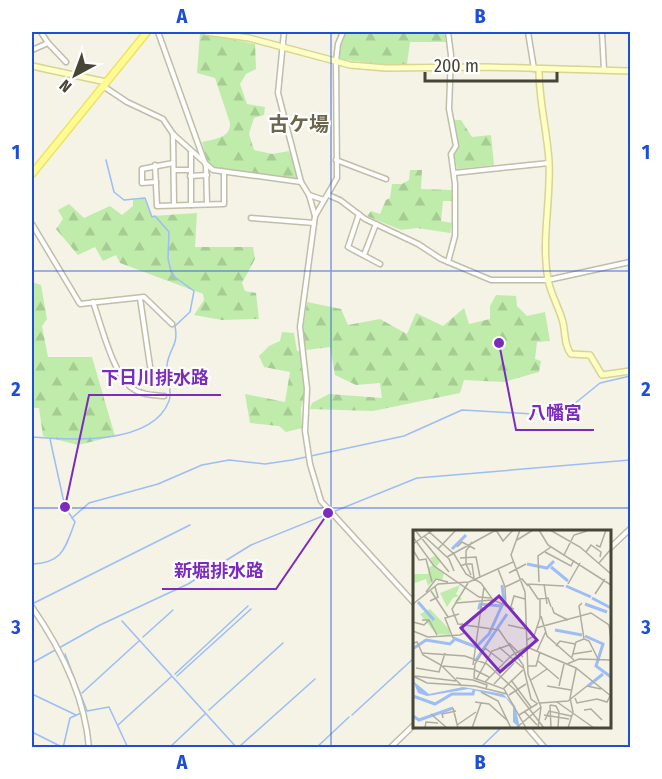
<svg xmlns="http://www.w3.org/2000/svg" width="662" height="779" font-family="'Fira Sans Condensed','Noto Sans JP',sans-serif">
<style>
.forest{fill:url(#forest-firs)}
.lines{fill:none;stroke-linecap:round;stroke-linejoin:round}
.stream{stroke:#9dbdf6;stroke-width:1.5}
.street-casing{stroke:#c0bea8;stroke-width:7}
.secondary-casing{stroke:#d7d592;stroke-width:8}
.primary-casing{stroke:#ede35b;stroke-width:9}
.street{stroke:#fff;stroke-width:4}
.secondary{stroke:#ffffc5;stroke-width:5}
.primary{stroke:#fffa94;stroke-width:6}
.grid{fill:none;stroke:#1d4ed8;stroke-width:1.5;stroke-opacity:0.55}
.labels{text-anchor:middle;stroke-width:4.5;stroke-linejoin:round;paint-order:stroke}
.quarter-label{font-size:20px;font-weight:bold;fill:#6b664b;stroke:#fff}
.inset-river{fill:none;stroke:#9dbdf6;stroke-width:3}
.inset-road{fill:none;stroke:#afad9f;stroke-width:1.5}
.view{fill:#7b2cbf;fill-opacity:0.15;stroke:#7b2cbf;stroke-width:3}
.inset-edge{fill:none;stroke:#474535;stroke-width:3}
.leader{fill:none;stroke:#7b2cbf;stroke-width:2}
.callout-dot{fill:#7b2cbf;stroke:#fff;stroke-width:2}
.callout-label{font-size:18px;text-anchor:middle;font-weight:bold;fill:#7b2cbf;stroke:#fff;stroke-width:4.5;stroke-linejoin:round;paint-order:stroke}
.neatline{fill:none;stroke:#1d4ed8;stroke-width:2}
.grid-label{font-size:20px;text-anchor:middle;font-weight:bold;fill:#1d4ed8}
</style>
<defs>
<pattern id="forest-firs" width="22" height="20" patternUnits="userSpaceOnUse" patternTransform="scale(1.5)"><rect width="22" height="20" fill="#bfecab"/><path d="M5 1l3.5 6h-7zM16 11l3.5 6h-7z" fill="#a6cc94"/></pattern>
</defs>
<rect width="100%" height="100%" fill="#f4f3e6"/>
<g class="forest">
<path d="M 346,32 L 444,32 L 446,42 L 410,42 L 407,64 L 380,64 L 338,59 L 340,44 Z"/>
<path d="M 200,33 L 255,44 L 256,69 L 246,74 L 240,84 L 247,104 L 265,107 L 264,115 L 254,118 L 249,134 L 254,150 L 272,154 L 289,151 L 299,179 L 224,170 C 207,167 206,158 202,142 C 214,139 231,138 230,123 L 215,78 L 197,73 Z"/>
<path d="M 454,120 L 461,120 L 472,137 L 491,135 L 494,165 L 457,169 L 454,154 L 458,146 Z"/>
<path d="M 410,170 L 422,170 L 421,189 L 452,190 L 452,201 L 443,201 L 441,221 L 452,223 L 450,233 L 417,228 L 401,230 L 367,216 L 371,211 L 380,214 L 386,200 L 390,198 L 392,184 L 402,184 L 409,180 Z"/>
<path d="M 144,198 L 152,216 L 197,213 L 195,247 L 253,247 L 255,259 L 242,283 L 245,291 L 256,293 L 259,319 L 222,320 L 194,315 L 204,300 L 203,294 L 120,263 L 116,255 L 103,261 L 95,247 L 78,255 L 56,229 L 63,219 L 58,210 L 69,204 L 84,218 L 110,206 L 122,215 L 133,206 L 133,200 Z"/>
<path d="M 32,282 L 41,285 L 47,319 L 42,326 L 48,357 L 92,357 L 115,436 L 78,445 L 43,436 L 39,408 L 32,408 Z"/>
<path d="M 496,295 L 516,296 L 517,306 L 527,316 L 545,312 L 550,341 L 537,342 L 535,359 L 541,361 L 539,372 L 504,382 L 464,380 L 460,393 L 373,411 L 310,409 L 312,403 L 329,394 L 382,398 L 380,383 L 356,385 L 335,375 L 330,347 L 306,350 L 303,329 L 307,302 L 341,309 L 348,325 L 380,319 L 407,334 L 416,313 L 443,326 L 464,308 L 469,324 L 490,319 L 490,306 Z"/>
<path d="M 282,332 L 294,333 L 297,351 L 301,351 L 305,390 L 301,409 L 302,428 L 286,432 L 279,426 L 250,423 L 245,394 L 285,402 L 290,372 L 264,367 L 259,356 L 269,346 L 280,341 Z"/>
</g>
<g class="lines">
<g class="stream">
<path d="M 32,437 C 69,440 152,446 169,401 C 173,391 166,376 167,365 C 169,348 179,346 175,326 L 190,312 L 194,291 L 172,275 L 168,259 L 169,232 L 155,216 L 152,217 L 145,198 L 124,200 L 114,192 L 106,160"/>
<path d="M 72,518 L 89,503 L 158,484 L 202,465 L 229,460 L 265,464 L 292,460 L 404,436 L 462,410 L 550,415 L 568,409 L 600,383 L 630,376"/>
<path d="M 32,564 C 63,563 65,548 75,522 L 65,507 L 50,439"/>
<path d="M 34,603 L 190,525"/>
<path d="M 122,621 L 237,748"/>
<path d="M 143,637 L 173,610"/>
<path d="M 65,654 L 87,711 L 109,707 L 128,748"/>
<path d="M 32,663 L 100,625 L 188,584 L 251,545 L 417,478 L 630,460"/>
<path d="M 175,674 L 248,606"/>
<path d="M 177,676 L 251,609"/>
<path d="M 82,693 L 139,641"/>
<path d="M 32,694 L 76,715"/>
<path d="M 209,710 L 283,643"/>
<path d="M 352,715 L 414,658"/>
<path d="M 118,725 L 171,677"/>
<path d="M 32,732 L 62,747"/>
<path d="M 241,745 L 315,679"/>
<path d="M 63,748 L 70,718 L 81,713"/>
<path d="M 169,748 L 205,714"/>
<path d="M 316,748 L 349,717"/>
<path d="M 480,748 L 503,726"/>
</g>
<defs>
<g id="street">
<path d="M 41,32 L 48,43"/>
<path d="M 158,32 L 206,166 L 207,204"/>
<path d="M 284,32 L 278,93 L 301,182 L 309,195 L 315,216"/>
<path d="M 343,32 L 338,44 L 336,61 L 337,178 L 315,216 L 300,327 L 307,389 L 305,431 L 310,464 L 321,501 L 414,603"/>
<path d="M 528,32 L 534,69"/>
<path d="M 602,32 L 604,70"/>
<path d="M 32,50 L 48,43 L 66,62"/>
<path d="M 103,86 L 127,102 L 163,119 L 173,134 L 213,170 L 301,182"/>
<path d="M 173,134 L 174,205"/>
<path d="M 336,160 L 386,179"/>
<path d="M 155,165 L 157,206 L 224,204 L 224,173"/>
<path d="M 174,170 L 190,170"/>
<path d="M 454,173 L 549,163"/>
<path d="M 190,176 L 207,175"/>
<path d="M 156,182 L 142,183 L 142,169 L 173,163"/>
<path d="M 309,195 L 324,200"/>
<path d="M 328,195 L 340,200 L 365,219 L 418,244 L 441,259 L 491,280 L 548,280 L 630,262"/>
<path d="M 191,205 L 191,152"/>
<path d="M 359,214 L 348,247 L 380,264"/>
<path d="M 251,218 L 314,223"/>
<path d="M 32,224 L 80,304 L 144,297 L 172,324"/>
<path d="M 364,255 L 376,224"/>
<path d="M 448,262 L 455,236 L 455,184 L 451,154 L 456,146 L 449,109 L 451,55 L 448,32"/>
<path d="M 140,298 L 150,366"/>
<path d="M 93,302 C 101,324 113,375 132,388 C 141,395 153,395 164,396"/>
<path d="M 610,548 L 630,529"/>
<path d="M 32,607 C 61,649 85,696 89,748"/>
<path d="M 526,726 L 545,748"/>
<path d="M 390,748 L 414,725"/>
</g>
<g id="secondary">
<path d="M 206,32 L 249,38 L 350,65 L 386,68 L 486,67 L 630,71"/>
<path d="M 32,66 L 106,82"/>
<path d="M 539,70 C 539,102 547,130 549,161 C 551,201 541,240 548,280 C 551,294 558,306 562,319 C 566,330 563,344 571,354 L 590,355 L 602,375 L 630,371"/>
</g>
<path id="primary" d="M 32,174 L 147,32"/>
</defs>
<use href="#street" class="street-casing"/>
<use href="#secondary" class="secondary-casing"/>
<use href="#primary" class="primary-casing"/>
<use href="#street" class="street"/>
<use href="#secondary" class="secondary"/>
<use href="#primary" class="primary"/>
</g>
<path class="grid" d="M 331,32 L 331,748M 32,271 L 630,271M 32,508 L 630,508"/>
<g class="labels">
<g class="quarter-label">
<text x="299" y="131">古ケ場</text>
</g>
</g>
<g transform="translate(413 530)">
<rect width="198" height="198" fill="#f4f3e6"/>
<path d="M 22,26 L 28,31 L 23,37 L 31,43 L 29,51 L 23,48 L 15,56 L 13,49 L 2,53 L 0,49 L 0,44 L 15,44 L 16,37 L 21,35 L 17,28 ZM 47,55 L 43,64 L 49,69 L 41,73 L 46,66 L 40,68 L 34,77 L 27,63 Z" fill="#bfecab"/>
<path d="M 17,79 L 37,100 L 37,105 L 23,104 L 7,84 Z" fill="#bfecab"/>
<path d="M 0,151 L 16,164 L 50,157 L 90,164 L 102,176 L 107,198 L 100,192 L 100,177 L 93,168 L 56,159 L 14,166 L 5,163 Z" fill="#9dbdf6"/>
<path class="inset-river" d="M 39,19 L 53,5M 114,34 L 134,38 L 141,31M 138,37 L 155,51M 153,56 L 178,67M 179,68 L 198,78M 5,72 L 21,90M 172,74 L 194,82M 73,79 L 66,78 L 67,74 L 88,76M 142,100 L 169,105M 172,106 L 190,114 L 183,136 L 198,147M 40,108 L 63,117 L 76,104 L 91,71 L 89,55M 1,118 L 13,110 L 37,114 L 41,110M 63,130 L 94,84M 175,156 L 190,144M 0,166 L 22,174 L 39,164 L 60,164 L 61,160M 0,186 L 6,190 L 40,178"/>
<path class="inset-road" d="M 2,0 L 36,42M 14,0 L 41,24 L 53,44 L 68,53 L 80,70 L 101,79M 83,0 L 90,11 L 100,0M 107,0 L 98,25 L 112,62 L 115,144 L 128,177 L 125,198M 126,0 L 135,15 L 198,55M 137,0 L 167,17 L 198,44M 11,6 L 36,29 L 41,41M 0,7 L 21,36 L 66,67 L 78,68M 104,10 L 120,0M 0,14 L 20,0M 183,15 L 187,17 L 193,0M 44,17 L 49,12 L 62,19M 25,19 L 43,0M 0,20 L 6,30 L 14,29M 132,22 L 158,36 L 161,30M 173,22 L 178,15 L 188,22 L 187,27M 151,25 L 161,5 L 174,1M 34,27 L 83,0M 47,28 L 63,27 L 67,47M 13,29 L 19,52M 186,33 L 198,19M 53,34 L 53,21 L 59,12M 54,34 L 59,34 L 61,48M 47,36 L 53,34 L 58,45M 85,39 L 92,57 L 93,77M 96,43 L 113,34M 126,52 L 125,26 L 138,17M 55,53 L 39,79 L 45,94 L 86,100 L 110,135 L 118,169 L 125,174M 131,54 L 134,74M 155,54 L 167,33M 92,57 L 109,49 L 115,56M 18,61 L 35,87M 13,62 L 23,49 L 35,52M 182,64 L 192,49M 17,71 L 25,67 L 22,57M 43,73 L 79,70M 169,73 L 166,76 L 171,109 L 176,111 L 186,131M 0,74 L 25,54 L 56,52 L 100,32M 138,77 L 135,68 L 125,69 L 115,54 L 151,56M 139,77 L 141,83 L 155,90M 97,80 L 101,66 L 112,69M 128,86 L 134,106 L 161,130M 9,90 L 16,90 L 24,105M 0,92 L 11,95 L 16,90M 95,95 L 113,99M 123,98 L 178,83 L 196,95 L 198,109M 0,101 L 15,107 L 47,105 L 51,103 L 49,93M 40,108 L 32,88 L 46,84M 114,110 L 121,106 L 127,88 L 127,69M 0,113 L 4,112 L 10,125 L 28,135 L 49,156M 96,113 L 110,127M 143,116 L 147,111 L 162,114M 86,117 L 110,138M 114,117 L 163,138 L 198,166M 124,121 L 133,101M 9,123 L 52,126 L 74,134 L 101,159 L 131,198M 160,124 L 179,121M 159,127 L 163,112 L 171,109M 125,131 L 146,149M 90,132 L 72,118 L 62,134 L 61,148 L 91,159 L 113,198M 154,134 L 166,129 L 198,130M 60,135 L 71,57M 30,136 L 60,139 L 76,147M 114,136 L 123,136 L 127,122M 3,138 L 26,142 L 32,123M 0,146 L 14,153 L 62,156 L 94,164M 2,146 L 43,151M 43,148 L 60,150 L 74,155 L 73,159M 63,150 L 79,121 L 96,115M 98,150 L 118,177M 118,150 L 134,139M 72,152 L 99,125 L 114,117M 81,154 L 101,133M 134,156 L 158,160M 146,156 L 151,134M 90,159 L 110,140M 68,162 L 85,171 L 98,198M 96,165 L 113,154M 162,168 L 164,173 L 184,169 L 194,172 L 198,164M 62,172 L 76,174 L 95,191M 144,172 L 181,198M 127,173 L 155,171 L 174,156 L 188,159M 137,175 L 143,176 L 146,182 L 145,198M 137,175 L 138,198M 40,178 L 45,198M 171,180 L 178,179 L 189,190M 111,181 L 124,195M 18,184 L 34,198M 106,185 L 124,174M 131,185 L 156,189M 30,188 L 29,184 L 43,181M 132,190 L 136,181 L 158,186M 44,195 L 63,182M 12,198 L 13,192 L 25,193M 59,198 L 68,173M 103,198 L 128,177M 155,198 L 160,182 L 157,168 L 163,139"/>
<path class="view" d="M 86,66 L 124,110 L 87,142 L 48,98 Z"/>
<rect width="198" height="198" class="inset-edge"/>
</g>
<path class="leader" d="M65 507L89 395H221M499 343L516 430H594M328 513L276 589H162"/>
<g class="callout-dot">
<circle cx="65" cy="507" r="6"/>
<circle cx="499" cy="343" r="6"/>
<circle cx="328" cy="513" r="6"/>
</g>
<g class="callout-label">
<text x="155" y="384">下日川排水路</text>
<text x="555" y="419">八幡宮</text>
<text x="219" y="577">新堀排水路</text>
</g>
<rect width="662" height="779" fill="none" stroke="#ffffff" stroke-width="66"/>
<g transform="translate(75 75) rotate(221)" stroke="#ffffff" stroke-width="4.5" paint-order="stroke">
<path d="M0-4.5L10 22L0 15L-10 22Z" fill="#474535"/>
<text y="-9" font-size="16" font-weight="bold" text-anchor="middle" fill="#474535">N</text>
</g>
<path d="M425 72v9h132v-9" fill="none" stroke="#474535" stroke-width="3"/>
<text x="434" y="72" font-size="18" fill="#474535" stroke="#ffffff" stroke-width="4.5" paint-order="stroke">200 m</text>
<rect x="33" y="33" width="596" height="713" class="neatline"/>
<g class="grid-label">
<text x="182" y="23">A</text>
<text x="480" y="23">B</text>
<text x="16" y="159">1</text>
<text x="646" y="159">1</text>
<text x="16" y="396">2</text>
<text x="646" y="396">2</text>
<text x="16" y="634">3</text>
<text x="646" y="634">3</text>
<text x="182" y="769">A</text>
<text x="480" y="769">B</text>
</g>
</svg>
